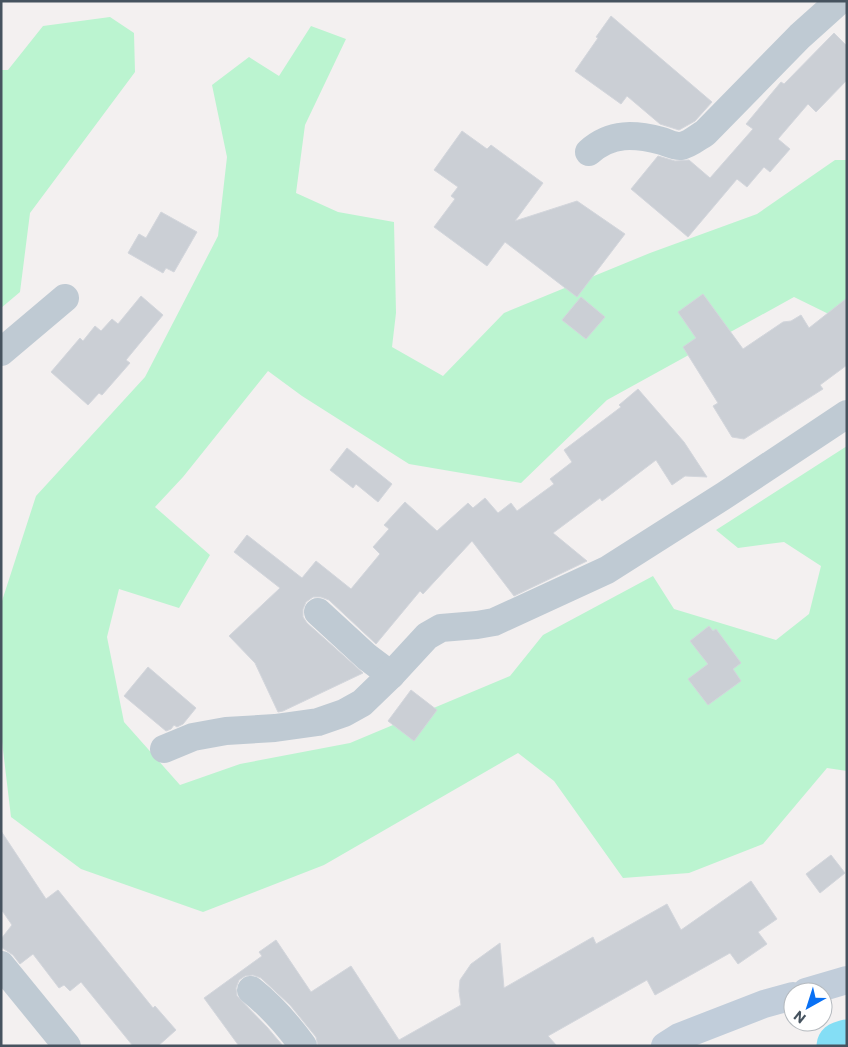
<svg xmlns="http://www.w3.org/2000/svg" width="848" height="1047" font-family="Commissioner,sans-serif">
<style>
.green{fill:#bbf4d0}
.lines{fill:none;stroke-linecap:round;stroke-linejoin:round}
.river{stroke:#84def5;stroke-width:49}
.building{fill:#cbcfd5;stroke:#d3d6dc}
.street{stroke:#bfcad3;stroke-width:28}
.secondary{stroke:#c1cdda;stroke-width:28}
</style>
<rect width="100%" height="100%" fill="#f3f0f0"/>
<g class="green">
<path d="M 110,17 L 134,33 L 135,72 L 30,213 L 20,292 L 1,308 L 1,70 L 8,70 L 43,26 Z"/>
<path d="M 311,26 L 346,39 L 305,125 L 296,193 L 338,212 L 394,222 L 396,313 L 392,347 L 443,376 L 504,313 L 650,253 L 757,214 L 835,160 L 847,160 L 847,323 L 794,297 L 607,400 L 521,483 L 409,464 L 302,396 L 268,371 L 183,477 L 155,507 L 210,555 L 179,608 L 119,589 L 107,637 L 124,722 L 180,785 L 240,764 L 350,743 L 510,676 L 543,635 L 653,576 L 674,609 L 776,640 L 809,614 L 821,566 L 784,542 L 738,548 L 716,530 L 847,446 L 847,771 L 827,768 L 763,844 L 689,873 L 623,878 L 554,781 L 518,753 L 324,865 L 203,912 L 81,869 L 11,817 L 1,733 L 1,604 L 36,496 L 145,377 L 218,236 L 227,157 L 212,85 L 249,57 L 279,76 Z"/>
</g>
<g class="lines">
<path class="river" d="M 841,1046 L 847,1044"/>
</g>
<g class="building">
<path d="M 611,16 L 712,102 L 695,121 L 679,130 L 660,124 L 627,96 L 621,104 L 575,71 L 598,38 L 596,37 Z"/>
<path d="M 834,33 L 847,46 L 847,80 L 816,112 L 808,104 L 778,139 L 790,149 L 770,172 L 764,167 L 747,187 L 737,179 L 688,237 L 631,189 L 658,156 L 675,161 L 689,160 L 710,178 L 753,129 L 746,124 L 781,82 L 784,84 Z"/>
<path d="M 462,131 L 487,149 L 491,145 L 543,183 L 515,221 L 577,201 L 625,234 L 577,297 L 505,242 L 487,266 L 434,227 L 455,199 L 451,196 L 458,187 L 434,170 Z"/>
<path d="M 161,212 L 197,232 L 174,272 L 166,268 L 163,273 L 128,253 L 139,234 L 146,238 Z"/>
<path d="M 703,294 L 743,349 L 783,322 L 791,321 L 801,315 L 809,328 L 847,298 L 847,365 L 820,385 L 823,389 L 744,439 L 732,437 L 713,406 L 718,403 L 683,347 L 696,338 L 678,312 Z"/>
<path d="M 141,296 L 163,315 L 126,360 L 130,363 L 102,395 L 99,393 L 88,405 L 51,372 L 80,338 L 83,341 L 95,326 L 101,331 L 112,319 L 118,324 Z"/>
<path d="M 581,297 L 605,317 L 586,339 L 562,320 Z"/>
<path d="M 638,389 L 684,442 L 707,477 L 685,476 L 672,485 L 656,460 L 602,501 L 600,498 L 553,533 L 587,561 L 514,596 L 472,541 L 423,594 L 420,591 L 376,644 L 329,600 L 321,597 L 313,597 L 306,602 L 303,609 L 303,617 L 307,623 L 363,673 L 283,711 L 278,712 L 255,663 L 229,636 L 280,588 L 234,552 L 247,535 L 302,578 L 316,561 L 351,589 L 380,554 L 373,547 L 389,529 L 384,525 L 405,502 L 437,531 L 468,503 L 473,508 L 485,498 L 498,513 L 511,503 L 517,511 L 554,484 L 550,479 L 572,462 L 564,450 L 621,407 L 619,405 Z"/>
<path d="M 347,448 L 392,484 L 378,502 L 356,484 L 353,488 L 330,470 Z"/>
<path d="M 709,626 L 713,631 L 716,629 L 741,663 L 733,669 L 741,681 L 708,705 L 688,679 L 708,664 L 690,641 Z"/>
<path d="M 148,667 L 196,708 L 183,724 L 177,727 L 174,725 L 171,729 L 166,731 L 124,696 Z"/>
<path d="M 411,690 L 437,710 L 414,741 L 388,721 Z"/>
<path d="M 1,831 L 46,899 L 58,890 L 153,1008 L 155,1006 L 176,1030 L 158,1046 L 133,1046 L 81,982 L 70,991 L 64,985 L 59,988 L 33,954 L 20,964 L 13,955 L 1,947 L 1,939 L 12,925 L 1,909 Z"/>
<path d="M 831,855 L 845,873 L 820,893 L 806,874 Z"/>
<path d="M 751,881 L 777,919 L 758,932 L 767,944 L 738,964 L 730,953 L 655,995 L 647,980 L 548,1036 L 557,1046 L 318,1046 L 316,1037 L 290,1005 L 261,978 L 253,975 L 245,976 L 239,980 L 236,988 L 237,996 L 267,1027 L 283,1046 L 239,1046 L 204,998 L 262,956 L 259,952 L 276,940 L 311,992 L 351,966 L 399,1040 L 461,1005 L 459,991 L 460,980 L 471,964 L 500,943 L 504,988 L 593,937 L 596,944 L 667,904 L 681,930 Z"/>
</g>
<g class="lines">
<g class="street">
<path d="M 589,152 C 611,132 635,134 662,141 C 668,143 676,147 681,146 C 689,145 698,137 705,133 L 800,36 L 839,1"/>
<path d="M 1,352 L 65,298"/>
<path d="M 318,612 L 367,657 L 391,675"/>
<path d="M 164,749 L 193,737 L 226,731 L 275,728 L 318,722 L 344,713 L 362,703 L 391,675 L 427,636 L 441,628 L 477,625 L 494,622 L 607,570 L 725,495 L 847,414"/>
<path d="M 1,965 L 67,1046"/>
<path d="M 251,990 C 271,1006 288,1025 303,1046"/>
</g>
<g class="secondary">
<path d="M 806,992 L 847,980"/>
<path d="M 665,1046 L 679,1037 L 764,1004 L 793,996"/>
</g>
</g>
<rect width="848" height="1047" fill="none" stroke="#46535f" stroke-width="5"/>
<g transform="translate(808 1007) rotate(219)"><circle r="24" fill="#ffffff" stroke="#b5babf"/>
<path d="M0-4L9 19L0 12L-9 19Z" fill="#0870f4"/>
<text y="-8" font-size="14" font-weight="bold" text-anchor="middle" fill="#46535f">N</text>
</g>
</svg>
